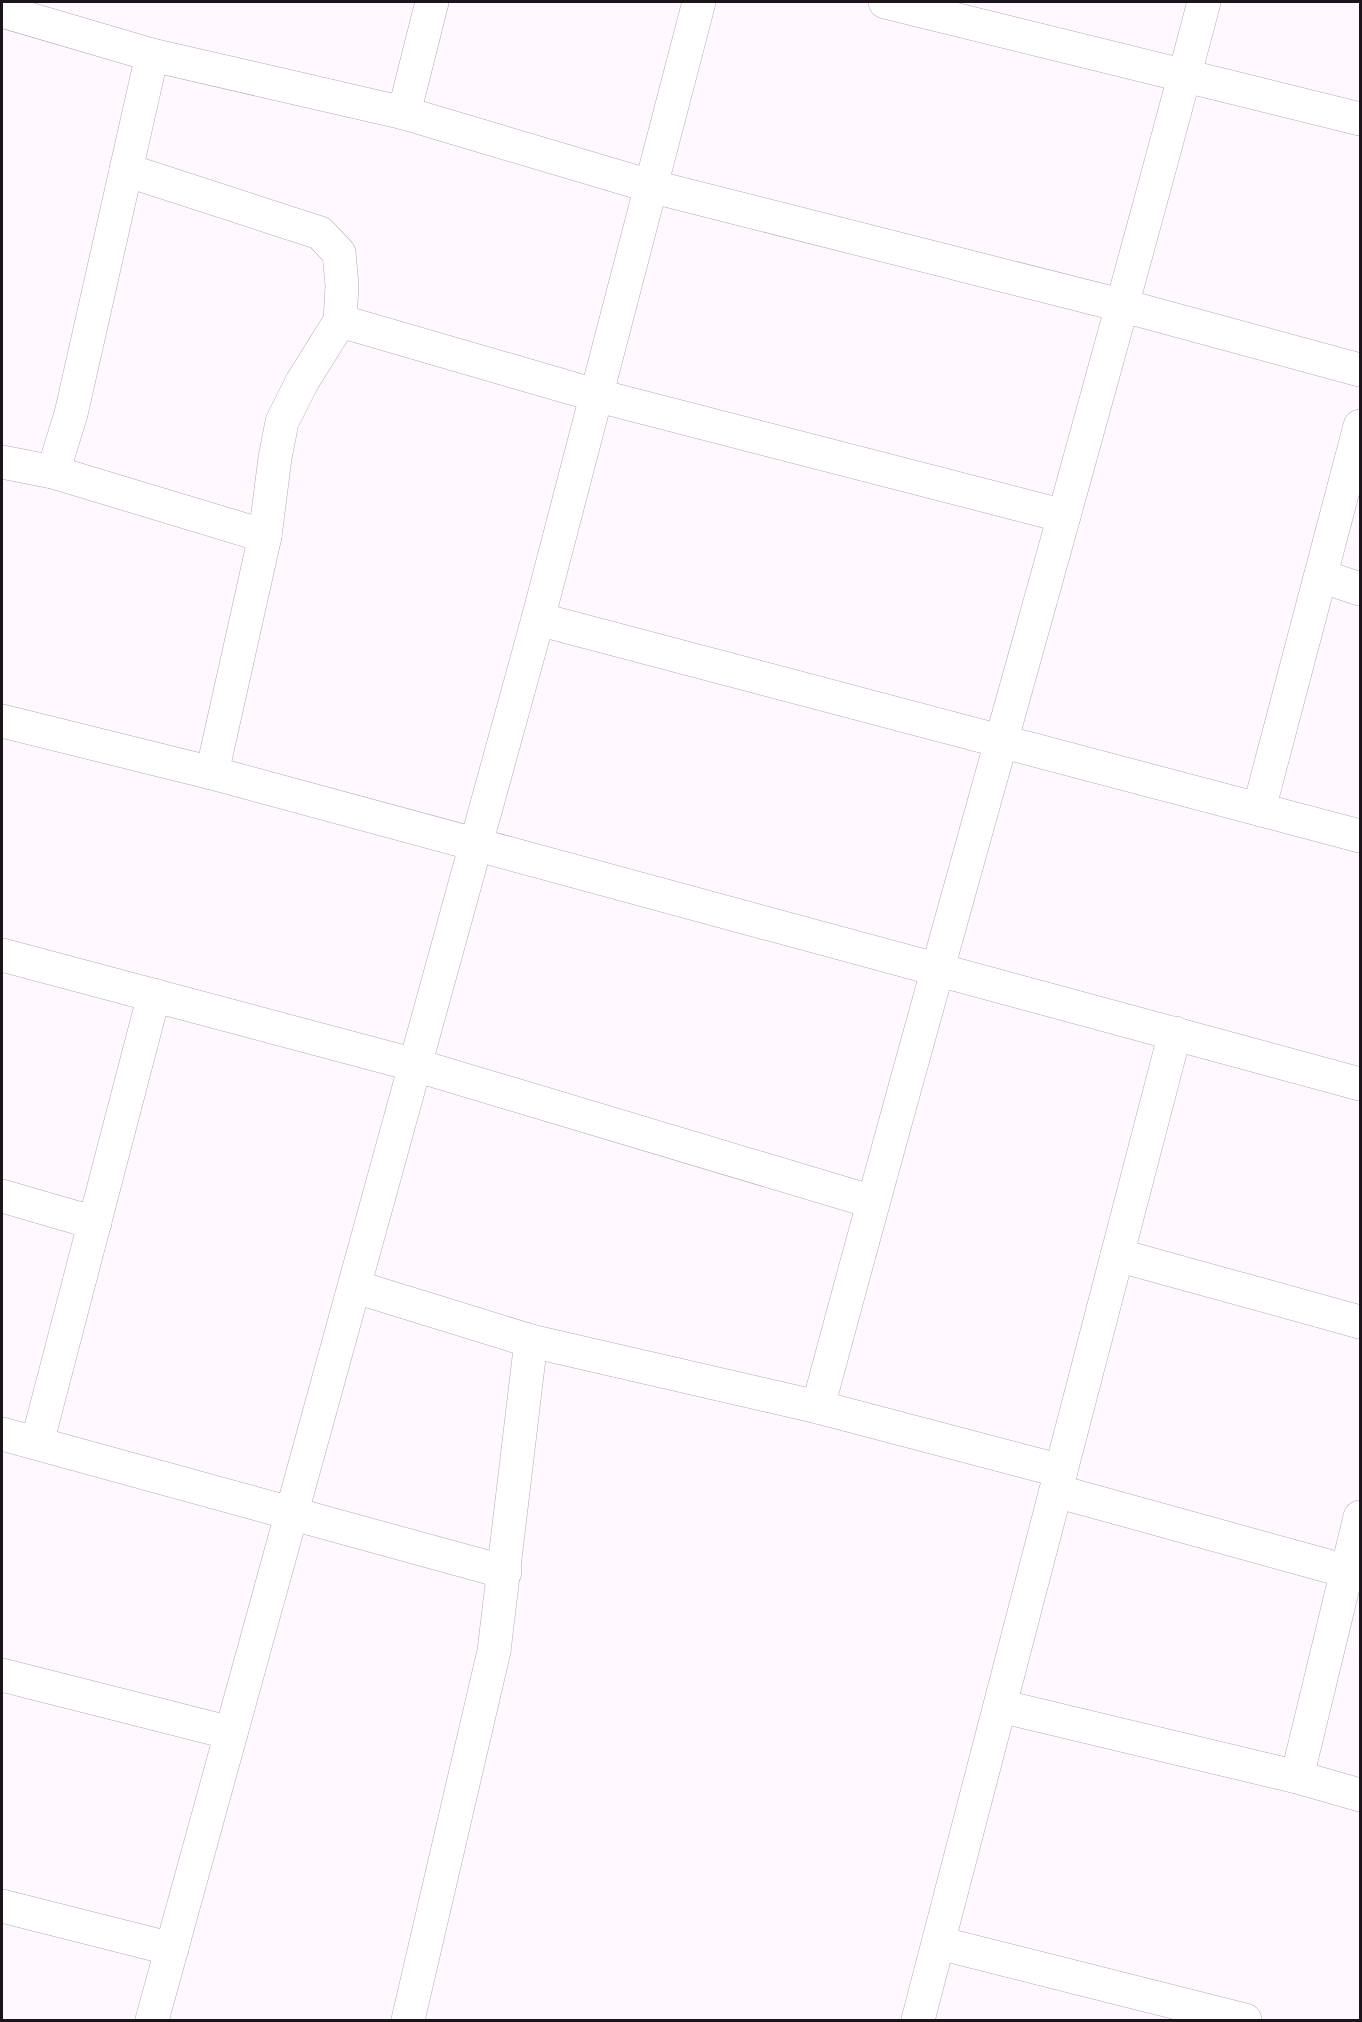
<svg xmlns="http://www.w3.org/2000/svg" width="1362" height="2022" font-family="Figtree,sans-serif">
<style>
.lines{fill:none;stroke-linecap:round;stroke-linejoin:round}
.minor-casing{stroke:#b8a8b8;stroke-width:34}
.minor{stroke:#fff;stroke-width:33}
</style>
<rect width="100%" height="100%" fill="#fff8fe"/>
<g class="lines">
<defs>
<g id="minor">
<path d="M 885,2 L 1360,119"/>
<path d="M 2,11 L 152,55 L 404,113 L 650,186 L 1124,306 L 1360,370"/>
<path d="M 404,113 L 432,2"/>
<path d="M 126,170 L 320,233 L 339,253 L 342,285 L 340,321 L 302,382 L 282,422 L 275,458 L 265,536 L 212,773"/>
<path d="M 340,321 L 595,395 L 1064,516"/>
<path d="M 2,462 L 53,472 L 265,536"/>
<path d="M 53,472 L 71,414 L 152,55"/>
<path d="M 1321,576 L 1360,589"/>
<path d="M 538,619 L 1360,836"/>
<path d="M 2,721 L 212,773 L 1360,1084"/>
<path d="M 1259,809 L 1360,426"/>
<path d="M 2,955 L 415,1065 L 873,1202"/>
<path d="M 2,1196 L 95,1223"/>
<path d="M 1117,1255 L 1360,1322"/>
<path d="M 356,1287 L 531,1341 L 818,1407 L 1061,1471"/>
<path d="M 818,1407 C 943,938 1080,472 1204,2"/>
<path d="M 2,1434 L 505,1572"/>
<path d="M 37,1443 L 154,995"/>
<path d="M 1056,1491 L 1346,1571"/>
<path d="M 2,1675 L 231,1733"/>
<path d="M 1000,1706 L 1297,1777 L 1360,1795"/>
<path d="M 1297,1777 L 1360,1517"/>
<path d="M 2,1906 L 172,1949"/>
<path d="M 939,1943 L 1245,2020"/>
<path d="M 152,2020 L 538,619 L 699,2"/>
<path d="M 408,2020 L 494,1651 L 531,1341"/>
<path d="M 918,2020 L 1175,1033"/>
</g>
</defs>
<use href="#minor" class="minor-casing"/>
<use href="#minor" class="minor"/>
</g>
<rect width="1362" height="2022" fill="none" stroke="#1b151b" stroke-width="6"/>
</svg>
